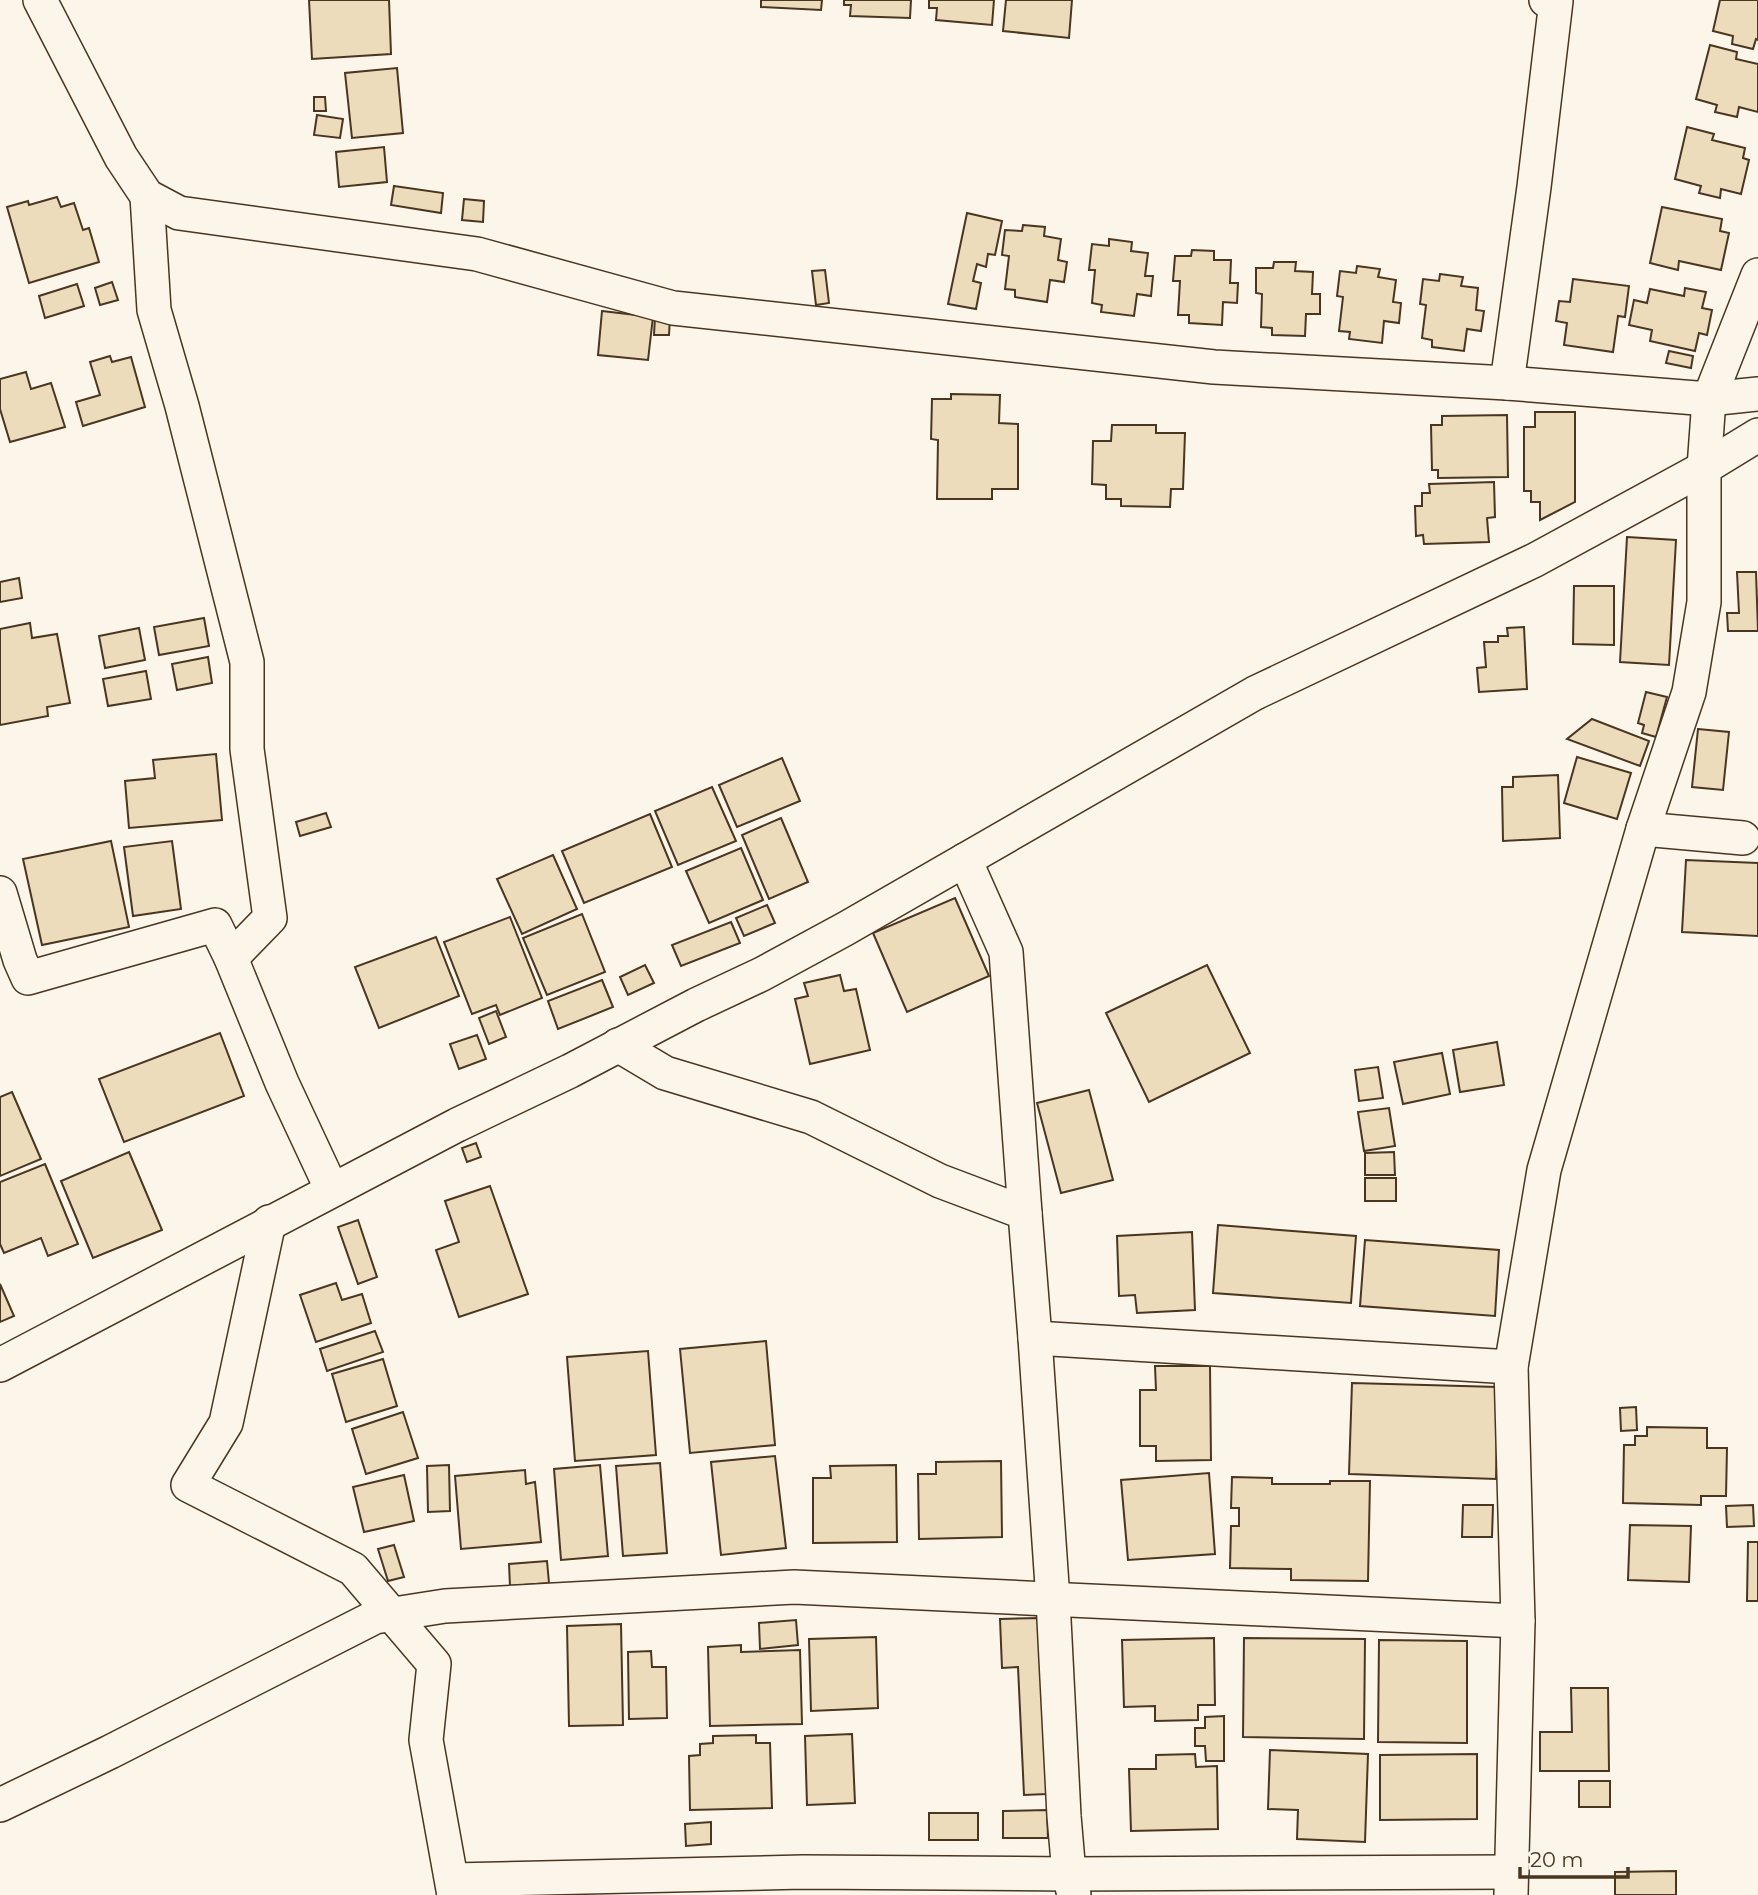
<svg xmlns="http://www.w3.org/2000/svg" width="1758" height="1895" font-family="Montserrat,sans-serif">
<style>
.building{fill:#ecdcbc;stroke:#4a3520;stroke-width:2}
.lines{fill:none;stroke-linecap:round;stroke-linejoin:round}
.street-casing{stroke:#4a3520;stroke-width:36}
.street{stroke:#fbf6e9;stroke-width:33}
</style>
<rect width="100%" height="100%" fill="#fbf6e9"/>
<g class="building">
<path d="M 309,0 L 389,0 L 391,54 L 312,59 Z"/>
<path d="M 761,0 L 822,0 L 821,10 L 761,7 Z"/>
<path d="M 844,0 L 911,0 L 910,18 L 850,16 L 851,5 L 844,5 Z"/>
<path d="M 929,0 L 994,0 L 992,25 L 936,20 L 937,8 L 929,8 Z"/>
<path d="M 1006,0 L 1072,0 L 1069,38 L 1003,31 Z"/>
<path d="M 1720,0 L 1758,0 L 1758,40 L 1756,39 L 1753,49 L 1732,44 L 1733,36 L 1713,31 Z"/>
<path d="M 1710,45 L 1737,52 L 1736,59 L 1758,64 L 1758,112 L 1739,107 L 1737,117 L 1715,112 L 1717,105 L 1696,99 Z"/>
<path d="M 397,68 L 403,133 L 352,138 L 345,73 Z"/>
<path d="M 314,97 L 325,97 L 326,111 L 314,111 Z"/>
<path d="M 317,115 L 343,119 L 340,138 L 314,135 Z"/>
<path d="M 1687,127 L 1714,134 L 1712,140 L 1745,148 L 1743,158 L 1749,160 L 1741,194 L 1721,189 L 1720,198 L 1699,193 L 1701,186 L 1675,179 Z"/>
<path d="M 384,147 L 387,182 L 339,187 L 336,152 Z"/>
<path d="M 394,186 L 443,193 L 441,213 L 391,205 Z"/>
<path d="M 57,197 L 61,207 L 74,203 L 83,230 L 89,228 L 99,262 L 29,283 L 7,207 L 28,201 L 29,205 Z"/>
<path d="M 464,199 L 484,201 L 483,222 L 462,220 Z"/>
<path d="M 1662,207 L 1722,219 L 1720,231 L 1729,233 L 1721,270 L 1679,261 L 1678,270 L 1650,263 Z"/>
<path d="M 967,213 L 1002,221 L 995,255 L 988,254 L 986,267 L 977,264 L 973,281 L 981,283 L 976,309 L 948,304 Z"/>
<path d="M 1023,225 L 1045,227 L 1044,236 L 1061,239 L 1058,260 L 1067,262 L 1064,282 L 1050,280 L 1047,302 L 1015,297 L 1015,290 L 1005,289 L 1009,256 L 1002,255 L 1005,230 L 1022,231 Z"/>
<path d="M 1109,239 L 1132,242 L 1131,251 L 1148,253 L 1145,276 L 1153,276 L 1151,296 L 1137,294 L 1134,316 L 1101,312 L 1102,305 L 1092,303 L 1095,270 L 1089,270 L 1092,244 L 1109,246 Z"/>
<path d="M 1192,250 L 1214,251 L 1214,260 L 1231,260 L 1230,283 L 1238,283 L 1237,303 L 1223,302 L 1222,325 L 1189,323 L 1189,315 L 1178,315 L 1180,281 L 1173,281 L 1175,256 L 1191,256 Z"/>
<path d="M 1274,262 L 1296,262 L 1295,271 L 1313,272 L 1312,294 L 1320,294 L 1320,314 L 1306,314 L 1305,336 L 1272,335 L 1272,328 L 1261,327 L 1262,294 L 1256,293 L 1256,268 L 1273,268 Z"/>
<path d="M 1357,266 L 1380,269 L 1378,277 L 1396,280 L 1393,302 L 1401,303 L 1399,323 L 1384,321 L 1382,343 L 1349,339 L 1350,332 L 1339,331 L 1343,297 L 1337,296 L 1340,271 L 1356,273 Z"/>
<path d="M 825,270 L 829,303 L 816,305 L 812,271 Z"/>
<path d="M 1440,274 L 1463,277 L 1461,286 L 1478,288 L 1476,310 L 1484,311 L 1481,331 L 1467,329 L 1464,351 L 1432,347 L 1432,340 L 1422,338 L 1426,305 L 1420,304 L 1423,279 L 1439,281 Z"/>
<path d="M 1573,279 L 1629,286 L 1625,317 L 1618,316 L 1613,352 L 1564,345 L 1567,323 L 1556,321 L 1559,301 L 1570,302 Z"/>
<path d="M 112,282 L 118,300 L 100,305 L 95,288 Z"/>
<path d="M 77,284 L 84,306 L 45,318 L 39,296 Z"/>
<path d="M 1685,288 L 1706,292 L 1702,308 L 1712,310 L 1707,335 L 1699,333 L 1695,351 L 1650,341 L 1652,330 L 1629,325 L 1634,300 L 1647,303 L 1650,289 L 1684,296 Z"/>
<path d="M 602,311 L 653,317 L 648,360 L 598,355 Z"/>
<path d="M 655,317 L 670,318 L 669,335 L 654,335 Z"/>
<path d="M 1669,351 L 1693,356 L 1691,368 L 1666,363 Z"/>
<path d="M 110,356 L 112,362 L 131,357 L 145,407 L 83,426 L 76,402 L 100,395 L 90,362 Z"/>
<path d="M 26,372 L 31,389 L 51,383 L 65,427 L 10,442 L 0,409 L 0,379 Z"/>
<path d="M 951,394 L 1000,395 L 999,423 L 1018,424 L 1018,489 L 992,489 L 992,499 L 937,499 L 938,440 L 931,439 L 932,399 L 951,399 Z"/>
<path d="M 1535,412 L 1575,412 L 1575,502 L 1540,520 L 1540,502 L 1531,502 L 1531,491 L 1524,491 L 1524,427 L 1535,427 Z"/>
<path d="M 1507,415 L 1508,477 L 1438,478 L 1438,470 L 1432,470 L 1431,425 L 1442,425 L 1442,416 Z"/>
<path d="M 1112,425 L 1156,425 L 1156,433 L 1185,433 L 1183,489 L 1171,489 L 1170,507 L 1121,506 L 1121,499 L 1106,499 L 1106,485 L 1092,484 L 1093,441 L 1111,441 Z"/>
<path d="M 1494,482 L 1495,517 L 1487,518 L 1489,542 L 1424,544 L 1423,535 L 1416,536 L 1415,506 L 1422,506 L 1422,493 L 1430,493 L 1429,484 Z"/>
<path d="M 1627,537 L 1676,540 L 1669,665 L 1620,662 Z"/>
<path d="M 1737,572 L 1756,572 L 1758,631 L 1728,631 L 1727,613 L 1739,613 Z"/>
<path d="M 19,578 L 22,598 L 0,602 L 0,582 Z"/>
<path d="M 1574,586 L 1614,586 L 1614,645 L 1573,644 Z"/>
<path d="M 204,618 L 209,646 L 159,655 L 154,627 Z"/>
<path d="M 30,623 L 32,638 L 57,634 L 70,703 L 47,707 L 48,716 L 0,725 L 0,629 Z"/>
<path d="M 1524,627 L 1527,689 L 1479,692 L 1477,668 L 1486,667 L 1484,642 L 1498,642 L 1498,636 L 1508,636 L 1507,628 Z"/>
<path d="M 139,628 L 145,660 L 105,668 L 99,636 Z"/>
<path d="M 208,657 L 212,683 L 177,690 L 172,664 Z"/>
<path d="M 146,671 L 151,699 L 108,706 L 103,679 Z"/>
<path d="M 1646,692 L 1667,697 L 1656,737 L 1642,733 L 1644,725 L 1638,723 Z"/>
<path d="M 1592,719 L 1649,741 L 1640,766 L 1567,739 Z"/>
<path d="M 1698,729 L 1729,732 L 1723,790 L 1692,787 Z"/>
<path d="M 216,754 L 222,820 L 129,828 L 125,781 L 155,778 L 153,760 Z"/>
<path d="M 1577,757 L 1631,773 L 1617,819 L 1564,803 Z"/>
<path d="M 782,758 L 800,801 L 737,827 L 719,785 Z"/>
<path d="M 1558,775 L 1560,838 L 1503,841 L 1502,787 L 1513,787 L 1513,777 Z"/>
<path d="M 712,787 L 736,841 L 678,865 L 655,811 Z"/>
<path d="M 326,813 L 331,827 L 300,836 L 296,822 Z"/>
<path d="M 650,814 L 672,867 L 584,903 L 562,851 Z"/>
<path d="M 781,818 L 808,882 L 769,899 L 742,835 Z"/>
<path d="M 111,841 L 129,927 L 42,945 L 23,859 Z"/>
<path d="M 172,841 L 181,909 L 133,916 L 124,847 Z"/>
<path d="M 741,848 L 763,900 L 709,923 L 686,871 Z"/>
<path d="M 553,855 L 577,909 L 522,934 L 497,879 Z"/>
<path d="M 1686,860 L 1758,863 L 1758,936 L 1682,932 Z"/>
<path d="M 955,898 L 989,976 L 907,1012 L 873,933 Z"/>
<path d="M 767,905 L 775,923 L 744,936 L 736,918 Z"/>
<path d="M 582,914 L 605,972 L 547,995 L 523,938 Z"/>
<path d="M 510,917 L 542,998 L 500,1015 L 496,1005 L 472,1014 L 444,942 Z"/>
<path d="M 731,922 L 740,943 L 681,966 L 672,945 Z"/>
<path d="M 436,937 L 459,996 L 379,1028 L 355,967 Z"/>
<path d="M 645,965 L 654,983 L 628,995 L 620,977 Z"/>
<path d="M 1207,965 L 1250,1053 L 1149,1102 L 1106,1013 Z"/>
<path d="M 840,975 L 844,991 L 856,989 L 870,1050 L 810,1064 L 795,999 L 808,996 L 804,983 Z"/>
<path d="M 602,980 L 613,1007 L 558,1029 L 548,1001 Z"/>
<path d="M 496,1011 L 506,1037 L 489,1044 L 479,1018 Z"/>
<path d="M 220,1033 L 244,1096 L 124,1142 L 99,1079 Z"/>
<path d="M 477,1035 L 486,1059 L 459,1069 L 450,1044 Z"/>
<path d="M 1497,1042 L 1504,1085 L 1460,1092 L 1453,1050 Z"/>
<path d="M 1442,1053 L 1450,1094 L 1403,1104 L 1394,1062 Z"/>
<path d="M 1378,1067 L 1383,1098 L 1359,1101 L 1355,1070 Z"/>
<path d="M 1089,1090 L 1113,1180 L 1061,1193 L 1037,1103 Z"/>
<path d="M 12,1092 L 41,1159 L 0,1176 L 0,1097 Z"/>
<path d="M 1389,1108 L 1395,1146 L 1364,1151 L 1358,1112 Z"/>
<path d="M 476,1143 L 481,1157 L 467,1162 L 462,1148 Z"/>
<path d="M 129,1152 L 162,1230 L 93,1258 L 61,1181 Z"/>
<path d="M 1394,1152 L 1395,1175 L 1365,1175 L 1365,1153 Z"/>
<path d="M 45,1164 L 78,1244 L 48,1256 L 41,1238 L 4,1253 L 0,1244 L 0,1182 Z"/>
<rect x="1365" y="1178" width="31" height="23"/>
<path d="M 490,1186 L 528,1294 L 459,1317 L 436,1250 L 459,1242 L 445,1201 Z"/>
<path d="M 358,1220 L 377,1277 L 358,1284 L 338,1227 Z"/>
<path d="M 1218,1225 L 1356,1236 L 1351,1303 L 1213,1293 Z"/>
<path d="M 1192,1232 L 1195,1310 L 1137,1313 L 1135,1295 L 1119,1296 L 1117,1236 Z"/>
<path d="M 1365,1240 L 1499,1250 L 1495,1316 L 1360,1306 Z"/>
<path d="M 336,1283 L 342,1300 L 362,1294 L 371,1323 L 316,1342 L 300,1295 Z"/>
<path d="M 0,1284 L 14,1316 L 0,1322 Z"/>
<path d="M 375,1331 L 383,1352 L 327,1371 L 320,1349 Z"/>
<path d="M 766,1341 L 775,1445 L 690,1453 L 680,1349 Z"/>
<path d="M 648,1351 L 656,1455 L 575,1461 L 567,1357 Z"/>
<path d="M 383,1359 L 397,1406 L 346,1422 L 332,1374 Z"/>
<path d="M 1155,1366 L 1210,1366 L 1211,1460 L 1156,1461 L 1156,1446 L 1140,1446 L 1140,1390 L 1156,1390 Z"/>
<path d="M 1352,1383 L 1498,1387 L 1496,1479 L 1349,1474 Z"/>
<path d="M 1636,1407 L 1637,1430 L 1621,1431 L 1620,1408 Z"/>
<path d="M 403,1412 L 418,1458 L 366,1474 L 352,1429 Z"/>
<path d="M 1647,1427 L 1707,1428 L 1707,1448 L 1727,1448 L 1726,1496 L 1701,1496 L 1701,1505 L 1623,1503 L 1624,1445 L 1635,1445 L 1635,1436 L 1647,1436 Z"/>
<path d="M 775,1456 L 786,1548 L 721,1555 L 711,1462 Z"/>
<path d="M 1001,1461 L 1002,1537 L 919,1539 L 918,1474 L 936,1474 L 936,1462 Z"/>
<path d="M 660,1463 L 667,1553 L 623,1556 L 616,1466 Z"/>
<path d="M 449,1465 L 450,1511 L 428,1512 L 427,1466 Z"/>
<path d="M 600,1465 L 608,1556 L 561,1560 L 554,1469 Z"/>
<path d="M 896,1465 L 897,1542 L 813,1543 L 813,1478 L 831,1478 L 830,1466 Z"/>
<path d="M 525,1470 L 526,1484 L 535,1482 L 541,1542 L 461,1549 L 455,1476 Z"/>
<path d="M 1209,1473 L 1215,1554 L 1128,1560 L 1121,1480 Z"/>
<path d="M 404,1475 L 414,1521 L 364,1532 L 353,1487 Z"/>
<path d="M 1232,1477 L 1272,1478 L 1272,1484 L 1330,1484 L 1330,1481 L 1370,1481 L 1368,1581 L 1291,1580 L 1291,1569 L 1230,1568 L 1231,1526 L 1239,1526 L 1239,1508 L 1231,1508 Z"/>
<path d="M 1463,1505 L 1493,1505 L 1492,1537 L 1462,1537 Z"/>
<path d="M 1753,1505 L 1754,1526 L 1727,1527 L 1726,1506 Z"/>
<path d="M 1630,1525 L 1691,1526 L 1689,1582 L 1628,1580 Z"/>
<path d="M 1748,1542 L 1758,1542 L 1758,1601 L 1747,1601 Z"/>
<path d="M 394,1545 L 404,1577 L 388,1581 L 378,1549 Z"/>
<path d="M 547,1561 L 549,1583 L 510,1586 L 509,1564 Z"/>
<path d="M 1039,1618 L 1047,1794 L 1024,1795 L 1018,1667 L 1002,1668 L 1000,1619 Z"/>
<path d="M 796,1620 L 798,1645 L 760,1649 L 759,1623 Z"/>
<path d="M 621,1624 L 623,1725 L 569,1726 L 567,1626 Z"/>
<path d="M 876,1637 L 878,1708 L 811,1711 L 809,1639 Z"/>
<path d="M 1214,1638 L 1215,1705 L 1198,1705 L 1198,1720 L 1155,1721 L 1155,1706 L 1124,1707 L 1122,1640 Z"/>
<path d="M 1244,1638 L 1365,1639 L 1364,1739 L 1243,1737 Z"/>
<path d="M 1379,1640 L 1467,1641 L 1467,1743 L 1378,1742 Z"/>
<path d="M 741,1645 L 741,1652 L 800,1650 L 802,1724 L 710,1726 L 708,1647 Z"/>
<path d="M 651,1651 L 652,1667 L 666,1667 L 667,1718 L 629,1719 L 628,1652 Z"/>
<path d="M 1571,1688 L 1608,1688 L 1609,1771 L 1540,1771 L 1540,1732 L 1572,1732 Z"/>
<path d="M 1224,1716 L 1224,1761 L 1206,1761 L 1205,1746 L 1195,1746 L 1195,1728 L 1205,1728 L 1205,1717 Z"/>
<path d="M 852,1734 L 855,1803 L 807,1805 L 805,1736 Z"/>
<path d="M 756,1735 L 756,1743 L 770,1743 L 772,1808 L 690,1810 L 689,1756 L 700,1755 L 700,1744 L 713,1743 L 713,1736 Z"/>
<path d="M 1270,1750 L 1368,1754 L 1365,1842 L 1297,1839 L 1298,1810 L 1268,1809 Z"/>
<path d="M 1195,1754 L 1196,1767 L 1217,1766 L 1218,1829 L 1131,1831 L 1129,1769 L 1156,1769 L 1156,1755 Z"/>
<path d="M 1477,1754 L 1477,1819 L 1380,1820 L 1380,1755 Z"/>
<rect x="1579" y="1781" width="31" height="26"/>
<path d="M 1047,1810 L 1048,1838 L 1003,1838 L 1003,1811 Z"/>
<rect x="929" y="1813" width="49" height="27"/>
<path d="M 711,1822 L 711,1844 L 686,1846 L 685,1824 Z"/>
<path d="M 1676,1871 L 1676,1895 L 1615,1895 L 1615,1872 Z"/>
</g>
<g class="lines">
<defs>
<g id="street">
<path d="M 40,0 L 121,157 L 147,196 L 179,213 L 477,254 L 673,308 L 1214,367 L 1507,383 L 1709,399 L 1758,394"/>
<path d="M 147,196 L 154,310 L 182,406 L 247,662 L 247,749 L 270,918 L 231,958"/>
<path d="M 1507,383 L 1534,187 L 1556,1 L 1546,0"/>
<path d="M 1643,829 L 1743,838"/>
<path d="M 965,860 L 1006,952 L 1025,1213"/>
<path d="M 0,893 L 20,960 L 28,978 L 215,925 L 231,958 L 282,1083 L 332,1190"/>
<path d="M 618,1045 L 665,1073 L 811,1117 L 940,1181 L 1025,1213 L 1035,1338 L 1053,1600 L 1064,1816 L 1069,1874 L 1074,1895"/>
<path d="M 269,1222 L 226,1423 L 188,1485 L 353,1569 L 434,1664 L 426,1740 L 454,1895"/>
<path d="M 1035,1338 L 1511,1367"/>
<path d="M 0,1365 L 457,1125 L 570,1071 L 696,1005 L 762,974 L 845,929 L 1255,693 L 1535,560 L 1704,468 L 1758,435"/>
<path d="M 0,1805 L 110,1752 L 375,1617 L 445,1606 L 794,1587 L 1518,1621"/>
<path d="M 453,1880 L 803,1872 L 1069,1874 L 1512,1872"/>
<path d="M 1511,1895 L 1518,1621 L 1511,1367 L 1544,1170 L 1643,829 L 1689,692 L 1704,602 L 1704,468 L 1709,399 L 1758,275"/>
</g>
</defs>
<use href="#street" class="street-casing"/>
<use href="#street" class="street"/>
</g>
<path d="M1520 1867v10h108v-10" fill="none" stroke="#4a3520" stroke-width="3.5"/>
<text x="1530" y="1867" font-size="21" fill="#4a3520" stroke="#fbf6e9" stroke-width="5" paint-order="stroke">20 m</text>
</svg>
